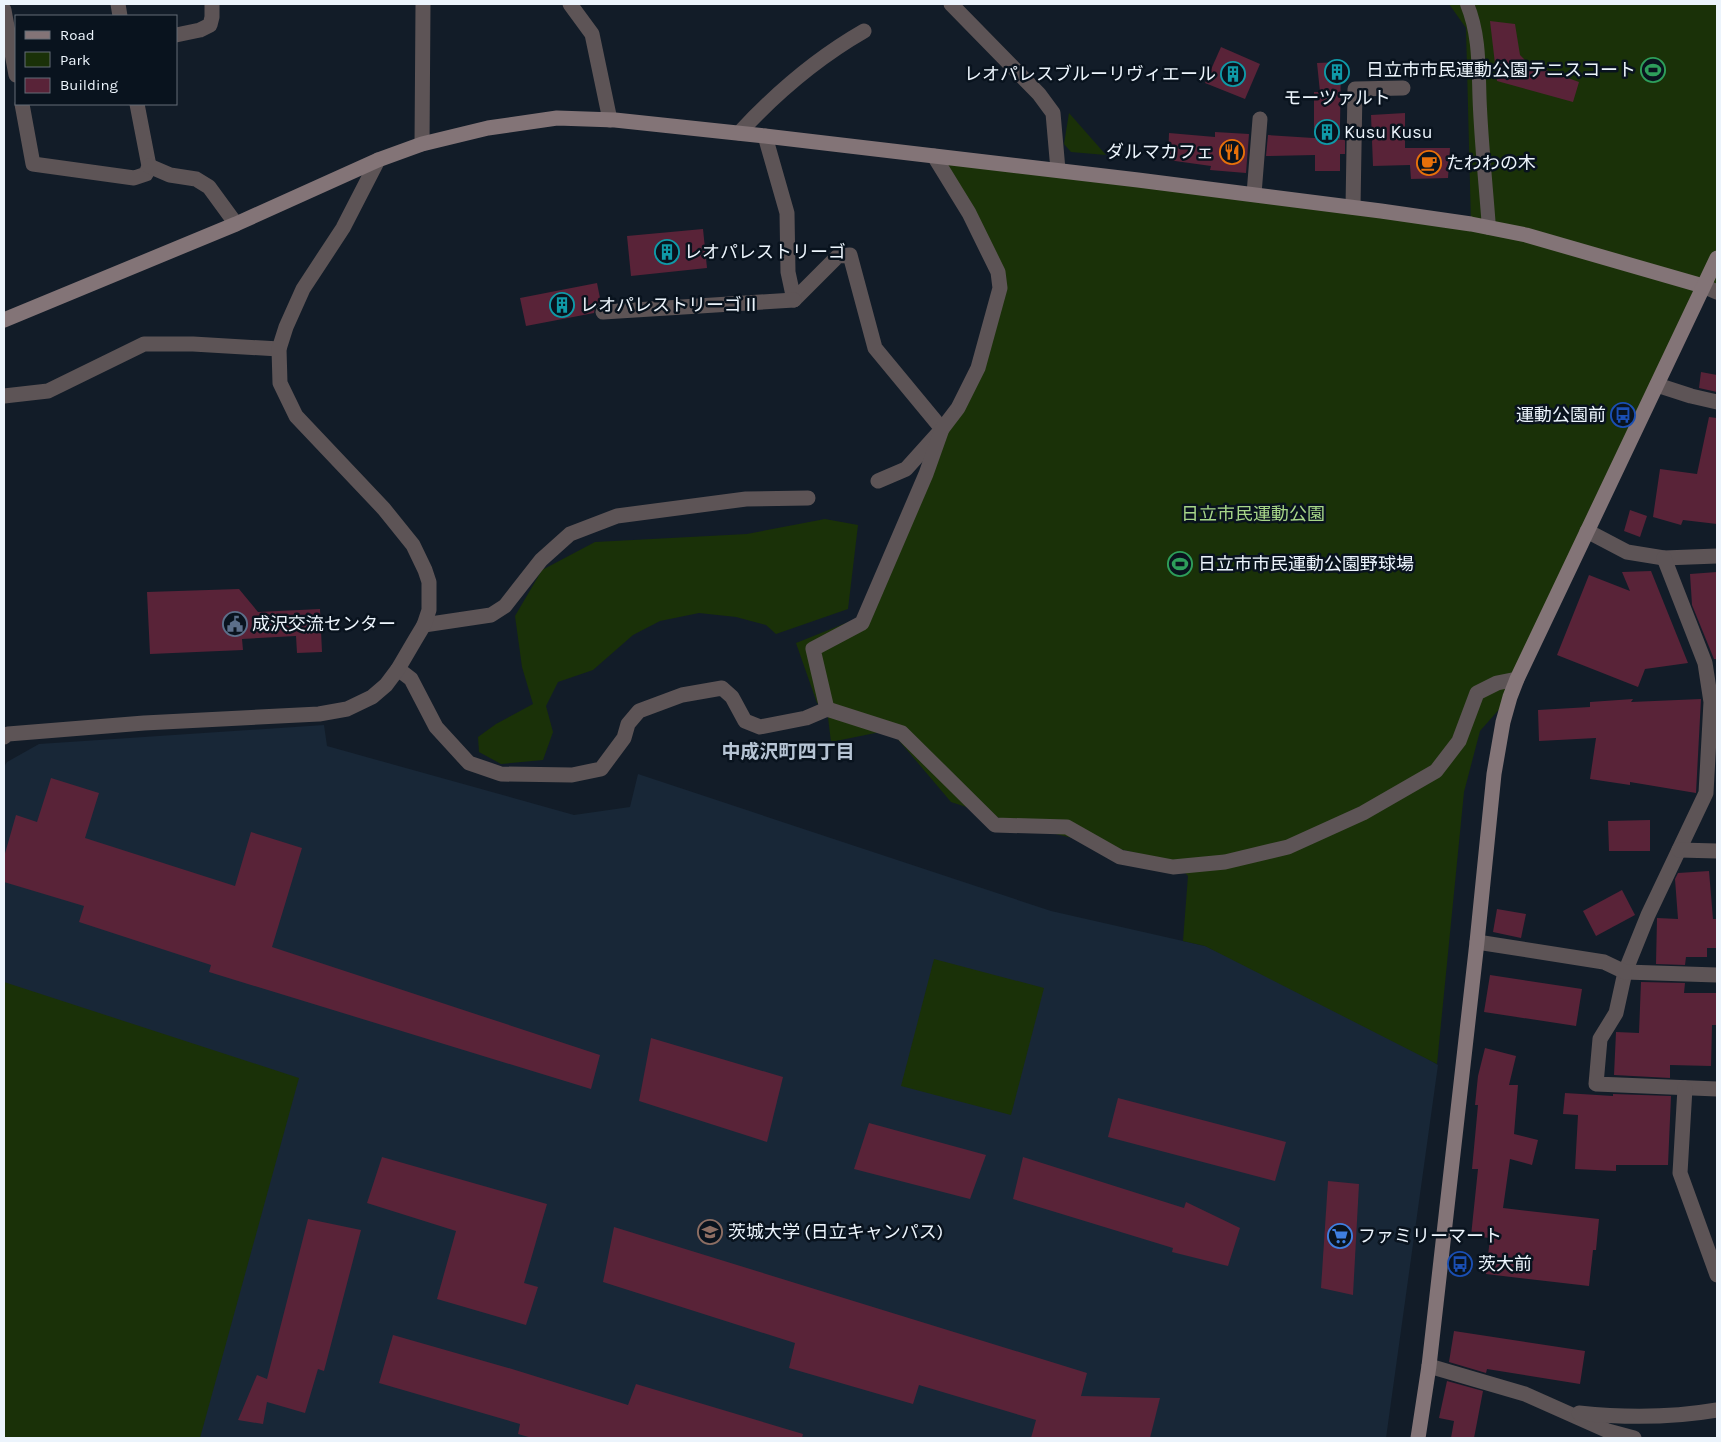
<svg xmlns="http://www.w3.org/2000/svg" width="1721" height="1442" font-family="Karla,'Noto Sans JP',sans-serif">
<style>
.built{fill:#182737}
.green{fill:#1a3108}
.building{fill:#592338}
.lines{fill:none;stroke-linecap:round;stroke-linejoin:round}
.lane{stroke:#5d5456;stroke-width:14}
.street{stroke:#5d5456;stroke-width:15}
.secondary{stroke:#837477;stroke-width:15}
.labels{text-anchor:middle;stroke-width:5;stroke-linejoin:round;paint-order:stroke}
.poi-label{font-size:18px;fill:#ecf4fc;stroke:#09131e;text-anchor:start}
.park-label{font-size:18px;fill:#a7d689;stroke:#09131e}
.neighbourhood-label{font-size:19px;font-weight:bold;fill:#b6c4d4;stroke:#09131e}
</style>
<rect width="100%" height="100%" fill="#121c28"/>
<path class="built" d="M 324,725 L 327,746 L 574,815 L 630,807 L 638,774 L 1051,911 L 1205,946 L 1347,1011 L 1438,1065 L 1386,1438 L 4,1438 L 4,767 L 7,762 L 39,744 Z"/>
<g class="green">
<path d="M 1449,4 L 1717,4 L 1717,290 L 1704,286 L 1510,697 L 1480,731 L 1464,792 L 1437,1064 L 1205,946 L 1183,941 L 1188,876 L 1175,862 L 1030,828 L 951,802 L 890,730 L 831,742 L 827,709 L 817,703 L 796,643 L 856,619 L 968,387 L 998,272 L 940,157 L 1471,224 L 1466,28 Z"/>
<path d="M 1069,113 L 1106,155 L 1071,152 L 1064,144 Z"/>
<path d="M 825,519 L 858,525 L 848,609 L 776,634 L 766,625 L 736,617 L 699,613 L 660,621 L 633,635 L 593,670 L 558,682 L 546,706 L 553,732 L 543,760 L 501,764 L 479,752 L 478,737 L 496,724 L 533,704 L 522,667 L 515,616 L 542,570 L 595,542 L 747,534 Z"/>
<path d="M 934,959 L 1044,988 L 1011,1115 L 901,1086 Z"/>
<path d="M 4,982 L 299,1078 L 200,1438 L 4,1438 Z"/>
</g>
<g class="building">
<path d="M 1490,21 L 1515,24 L 1520,55 L 1529,64 L 1579,82 L 1573,102 L 1497,81 Z"/>
<path d="M 1221,47 L 1260,64 L 1245,99 L 1205,83 Z"/>
<path d="M 1341,62 L 1340,126 L 1340,139 L 1314,128 L 1314,92 L 1320,92 L 1317,63 Z"/>
<path d="M 1405,113 L 1405,148 L 1450,148 L 1448,178 L 1411,179 L 1410,165 L 1373,166 L 1371,115 Z"/>
<path d="M 1215,132 L 1249,134 L 1246,173 L 1210,170 L 1211,166 L 1168,160 L 1169,133 L 1215,137 Z"/>
<path d="M 1268,135 L 1345,140 L 1345,154 L 1340,154 L 1340,171 L 1315,171 L 1315,155 L 1266,156 Z"/>
<path d="M 703,229 L 707,268 L 631,276 L 627,236 Z"/>
<path d="M 597,283 L 601,303 L 595,307 L 594,313 L 526,326 L 520,298 Z"/>
<path d="M 1701,372 L 1717,375 L 1717,392 L 1699,388 Z"/>
<path d="M 1709,417 L 1717,418 L 1717,524 L 1683,520 L 1681,525 L 1653,517 L 1660,469 L 1697,474 Z"/>
<path d="M 1630,510 L 1647,516 L 1640,537 L 1624,531 Z"/>
<path d="M 1651,571 L 1688,663 L 1645,669 L 1638,687 L 1557,655 L 1589,575 L 1630,591 L 1622,572 Z"/>
<path d="M 1717,572 L 1717,659 L 1714,659 L 1692,605 L 1690,574 Z"/>
<path d="M 239,589 L 258,612 L 320,609 L 322,652 L 297,653 L 296,636 L 242,639 L 243,650 L 150,654 L 147,592 Z"/>
<path d="M 1633,699 L 1631,702 L 1701,699 L 1696,793 L 1630,782 L 1630,785 L 1590,779 L 1596,738 L 1539,741 L 1538,710 L 1590,707 L 1590,702 Z"/>
<path d="M 51,778 L 99,793 L 85,838 L 235,886 L 251,832 L 302,848 L 272,947 L 600,1055 L 591,1089 L 209,972 L 211,965 L 79,922 L 84,906 L 4,882 L 4,857 L 16,815 L 37,822 Z"/>
<path d="M 1650,820 L 1650,851 L 1609,851 L 1608,821 Z"/>
<path d="M 1709,871 L 1713,919 L 1717,919 L 1717,948 L 1707,948 L 1707,957 L 1686,957 L 1685,965 L 1656,964 L 1657,918 L 1678,919 L 1675,879 L 1678,873 Z"/>
<path d="M 1622,890 L 1635,915 L 1596,936 L 1583,911 Z"/>
<path d="M 1497,909 L 1526,914 L 1521,938 L 1493,932 Z"/>
<path d="M 1490,975 L 1582,989 L 1576,1026 L 1484,1012 Z"/>
<path d="M 1641,982 L 1685,983 L 1684,993 L 1717,993 L 1717,1025 L 1712,1025 L 1711,1066 L 1670,1065 L 1670,1078 L 1614,1075 L 1616,1032 L 1639,1033 Z"/>
<path d="M 651,1038 L 783,1077 L 767,1142 L 639,1101 Z"/>
<path d="M 1485,1048 L 1516,1056 L 1509,1085 L 1518,1085 L 1514,1134 L 1538,1140 L 1532,1165 L 1510,1159 L 1503,1208 L 1599,1219 L 1596,1250 L 1593,1250 L 1589,1286 L 1486,1274 L 1490,1238 L 1471,1236 L 1478,1169 L 1472,1169 L 1478,1105 L 1475,1105 L 1478,1076 Z"/>
<path d="M 1565,1093 L 1613,1096 L 1613,1094 L 1671,1096 L 1668,1165 L 1616,1165 L 1616,1171 L 1575,1169 L 1578,1115 L 1563,1114 Z"/>
<path d="M 1118,1098 L 1286,1142 L 1275,1181 L 1108,1137 Z"/>
<path d="M 869,1123 L 986,1155 L 970,1199 L 854,1169 Z"/>
<path d="M 382,1157 L 547,1204 L 524,1283 L 538,1287 L 526,1325 L 437,1299 L 456,1231 L 367,1203 Z"/>
<path d="M 1023,1157 L 1184,1208 L 1186,1202 L 1240,1228 L 1228,1266 L 1172,1252 L 1173,1248 L 1013,1199 Z"/>
<path d="M 1328,1181 L 1359,1184 L 1353,1295 L 1321,1288 Z"/>
<path d="M 308,1219 L 361,1230 L 324,1371 L 318,1369 L 305,1413 L 267,1402 L 263,1424 L 238,1420 L 257,1375 L 267,1379 Z"/>
<path d="M 614,1227 L 1087,1373 L 1081,1396 L 1160,1398 L 1150,1438 L 1031,1438 L 1036,1420 L 919,1385 L 913,1404 L 789,1368 L 795,1343 L 603,1282 Z"/>
<path d="M 1454,1331 L 1585,1351 L 1580,1384 L 1487,1369 L 1486,1373 L 1449,1362 Z"/>
<path d="M 393,1335 L 512,1369 L 628,1405 L 636,1384 L 803,1434 L 802,1438 L 532,1438 L 518,1434 L 520,1424 L 379,1383 Z"/>
<path d="M 1447,1381 L 1483,1391 L 1474,1438 L 1451,1438 L 1454,1421 L 1439,1418 Z"/>
</g>
<g class="lines">
<path class="lane" d="M 1467,4 C 1481,38 1478,73 1480,109 C 1482,149 1486,188 1489,228"/>
<g class="street">
<path d="M 118,4 L 120,16"/>
<path d="M 570,4 L 592,34 L 610,120"/>
<path d="M 951,4 L 1039,94 L 1053,113 L 1058,170"/>
<path d="M 4,10 L 16,75"/>
<path d="M 176,35 L 200,30 L 210,25 L 212,17 L 212,4"/>
<path d="M 22,104 L 33,164 L 134,178 L 146,174 L 149,166 L 137,104"/>
<path d="M 739,133 C 776,93 817,58 864,31"/>
<path d="M 765,136 L 787,213 L 788,272 L 794,300 L 838,256 L 850,255 L 875,348 L 942,429 L 906,469 L 878,481"/>
<path d="M 422,144 L 423,4"/>
<path d="M 149,166 L 170,175 L 196,179 L 209,187 L 236,224"/>
<path d="M 1254,194 L 1260,119"/>
<path d="M 1353,207 L 1355,89 L 1403,88"/>
<path d="M 1703,286 L 1717,292"/>
<path d="M 603,312 L 794,300"/>
<path d="M 1657,385 L 1691,396 L 1717,402"/>
<path d="M 4,396 L 48,391 L 144,344 L 193,344 L 279,349"/>
<path d="M 1587,531 L 1627,552 L 1664,558 L 1717,556"/>
<path d="M 1664,558 L 1705,663 L 1711,702 L 1706,793 L 1648,915 L 1625,972 L 1616,1013 L 1600,1039 L 1596,1084 L 1717,1089"/>
<path d="M 424,625 L 491,615 L 505,606 L 541,560 L 570,534 L 617,516 L 746,499 L 808,498"/>
<path d="M 398,669 L 411,679 L 436,727 L 469,763 L 501,774 L 572,775 L 601,769 L 624,738 L 628,724 L 639,711 L 682,695 L 722,688 L 732,697 L 745,721 L 760,727 L 806,718 L 827,709 L 902,733 L 995,825 L 1067,827 L 1120,857 L 1173,867 L 1225,862 L 1288,847 L 1363,813 L 1436,771 L 1459,741 L 1477,693 L 1497,683 L 1517,679"/>
<path d="M 827,709 L 813,649 L 862,623 L 926,474 L 942,429 L 958,408 L 978,368 L 1000,288 L 998,272 L 969,213 L 934,156"/>
<path d="M 4,737 L 8,734 L 144,723 L 319,714 L 347,709 L 372,697 L 386,685 L 398,669 L 415,640 L 424,625 L 429,610 L 429,582 L 425,570 L 413,545 L 384,509 L 296,416 L 280,383 L 279,349 L 286,327 L 303,289 L 343,228 L 378,160"/>
<path d="M 1679,850 L 1717,851"/>
<path d="M 1477,942 L 1604,962 L 1625,972 L 1717,975"/>
<path d="M 1685,1088 L 1680,1173 L 1717,1275"/>
<path d="M 1429,1366 L 1525,1394 L 1608,1431 L 1634,1438"/>
<path d="M 1579,1413 C 1626,1418 1670,1418 1717,1410"/>
</g>
<g class="secondary">
<path d="M 4,320 L 236,224 L 378,160 L 422,144 L 488,128 L 557,118 L 615,120 L 765,136 L 1138,180 L 1381,211 L 1471,224 L 1526,235 L 1703,286"/>
<path d="M 1418,1438 L 1429,1366 L 1477,942 L 1494,774 L 1503,722 L 1510,697 L 1517,679 L 1717,258"/>
</g>
</g>
<defs>
<symbol id="stadium-ring" viewBox="-11 -11 22 22"><circle r="9.5" fill="#09131e" stroke="#2e9e5b" stroke-width="1.5"/><path d="M0-5a6.5 5 0 1 0 0 10a6.5 5 0 1 0 0-10ZM-3.5-1.8h7v3.6h-7Z" fill="#2e9e5b"/></symbol>
<symbol id="building-ring" viewBox="-11 -11 22 22"><circle r="9.5" fill="#09131e" stroke="#0f9aa8" stroke-width="1.5"/><path d="M-4-6H4V6H1V3H-1V6H-4ZM-2.5-4.3h1.7v1.8h-1.7ZM.8-4.3h1.7v1.8H.8ZM-2.5-1h1.7V.8h-1.7ZM.8-1h1.7V.8H.8Z" fill="#0f9aa8"/></symbol>
<symbol id="restaurant-ring" viewBox="-11 -11 22 22"><circle r="9.5" fill="#09131e" stroke="#e8710a" stroke-width="1.5"/><path d="M-5-6h1v4h1v-4h1v4h1v-4h1v5L-1.5 .5V6h-2V.5L-5-1ZM5-6V6H3V1.5H1.5Q1.5-4 5-6Z" fill="#e8710a"/></symbol>
<symbol id="cafe-ring" viewBox="-11 -11 22 22"><circle r="9.5" fill="#09131e" stroke="#e8710a" stroke-width="1.5"/><path d="M-5.5-4.5H6V0H3Q3 3.5 0 3.5H-2.5Q-5.5 3.5-5.5 0ZM3-3.2v2h1.7v-2ZM-6 4.5H4V6H-6Z" fill="#e8710a"/></symbol>
<symbol id="bus-ring" viewBox="-11 -11 22 22"><circle r="9.5" fill="#09131e" stroke="#1a4fb4" stroke-width="1.5"/><path d="M-5-6H5V4H4V6H2V4H-2V6H-4V4H-5ZM-3.5-4V0h7V-4ZM-3.5 1.2v1.5H-2V1.2ZM2 1.2v1.5H3.5V1.2Z" fill="#1a4fb4"/></symbol>
<symbol id="civic-ring" viewBox="-11 -11 22 22"><circle r="9.5" fill="#09131e" stroke="#5c6f8a" stroke-width="1.5"/><path d="M-.6-6.5H3V-4.5H.6V-3L4-1V1h2V6H-6V1h2V-1L-.6-3ZM-1.2 2.5V6h2.4V2.5Z" fill="#5c6f8a"/></symbol>
<symbol id="university-ring" viewBox="-11 -11 22 22"><circle r="9.5" fill="#09131e" stroke="#8d6e63" stroke-width="1.5"/><path d="M0-5L7-2L0 1L-7-2ZM-4 1L0 2.5L4 1V4Q0 6-4 4Z" fill="#8d6e63"/></symbol>
<symbol id="supermarket-ring" viewBox="-11 -11 22 22"><circle r="9.5" fill="#09131e" stroke="#3f7fe0" stroke-width="1.5"/><path d="M-6-5.5h2.5l.6 2H6L4.5 2H-2.5L-4.4-4H-6ZM-1.5 3.2a1.3 1.3 0 1 0 .1 0ZM3 3.2a1.3 1.3 0 1 0 .1 0Z" fill="#3f7fe0"/></symbol>
</defs>
<g fill-rule="evenodd">
<use href="#stadium-ring" x="1639" y="56" width="28" height="28"/>
<use href="#building-ring" x="1323" y="58" width="28" height="28"/>
<use href="#building-ring" x="1219" y="60" width="28" height="28"/>
<use href="#building-ring" x="1313" y="118" width="28" height="28"/>
<use href="#restaurant-ring" x="1218" y="138" width="28" height="28"/>
<use href="#cafe-ring" x="1415" y="149" width="28" height="28"/>
<use href="#building-ring" x="653" y="238" width="28" height="28"/>
<use href="#building-ring" x="548" y="291" width="28" height="28"/>
<use href="#bus-ring" x="1609" y="401" width="28" height="28"/>
<use href="#stadium-ring" x="1166" y="550" width="28" height="28"/>
<use href="#civic-ring" x="221" y="610" width="28" height="28"/>
<use href="#university-ring" x="696" y="1218" width="28" height="28"/>
<use href="#supermarket-ring" x="1326" y="1222" width="28" height="28"/>
<use href="#bus-ring" x="1446" y="1250" width="28" height="28"/>
</g>
<g class="labels">
<g class="poi-label">
<text x="1636" y="76" text-anchor="end">日立市市民運動公園テニスコート</text>
<text x="1216" y="80" text-anchor="end">レオパレスブルーリヴィエール</text>
<text x="1337" y="104" text-anchor="middle">モーツァルト</text>
<text x="1344" y="138">Kusu Kusu</text>
<text x="1214" y="158" text-anchor="end">ダルマカフェ</text>
<text x="1446" y="169">たわわの木</text>
<text x="684" y="258">レオパレストリーゴ</text>
<text x="580" y="311">レオパレストリーゴⅡ</text>
<text x="1606" y="421" text-anchor="end">運動公園前</text>
<text x="1198" y="570">日立市市民運動公園野球場</text>
<text x="252" y="630">成沢交流センター</text>
<text x="728" y="1238">茨城大学 (日立キャンパス)</text>
<text x="1358" y="1242">ファミリーマート</text>
<text x="1478" y="1270">茨大前</text>
</g>
<g class="park-label">
<text x="1253" y="520">日立市民運動公園</text>
</g>
<g class="neighbourhood-label">
<text x="788" y="758">中成沢町四丁目</text>
</g>
</g>
<rect width="1721" height="1442" fill="none" stroke="#ecf4fc" stroke-width="10"/>
<rect x="15" y="15" width="162" height="90" fill="#09131e" stroke="#646d77"/>
<rect x="25" y="31" width="25" height="8" fill="#837477" stroke="#646d77"/>
<text x="60" y="40" font-size="15" fill="#ecf4fc">Road</text>
<rect x="25" y="52" width="25" height="15" fill="#1a3108" stroke="#646d77"/>
<text x="60" y="65" font-size="15" fill="#ecf4fc">Park</text>
<rect x="25" y="78" width="25" height="15" fill="#592338" stroke="#646d77"/>
<text x="60" y="90" font-size="15" fill="#ecf4fc">Building</text>
</svg>
